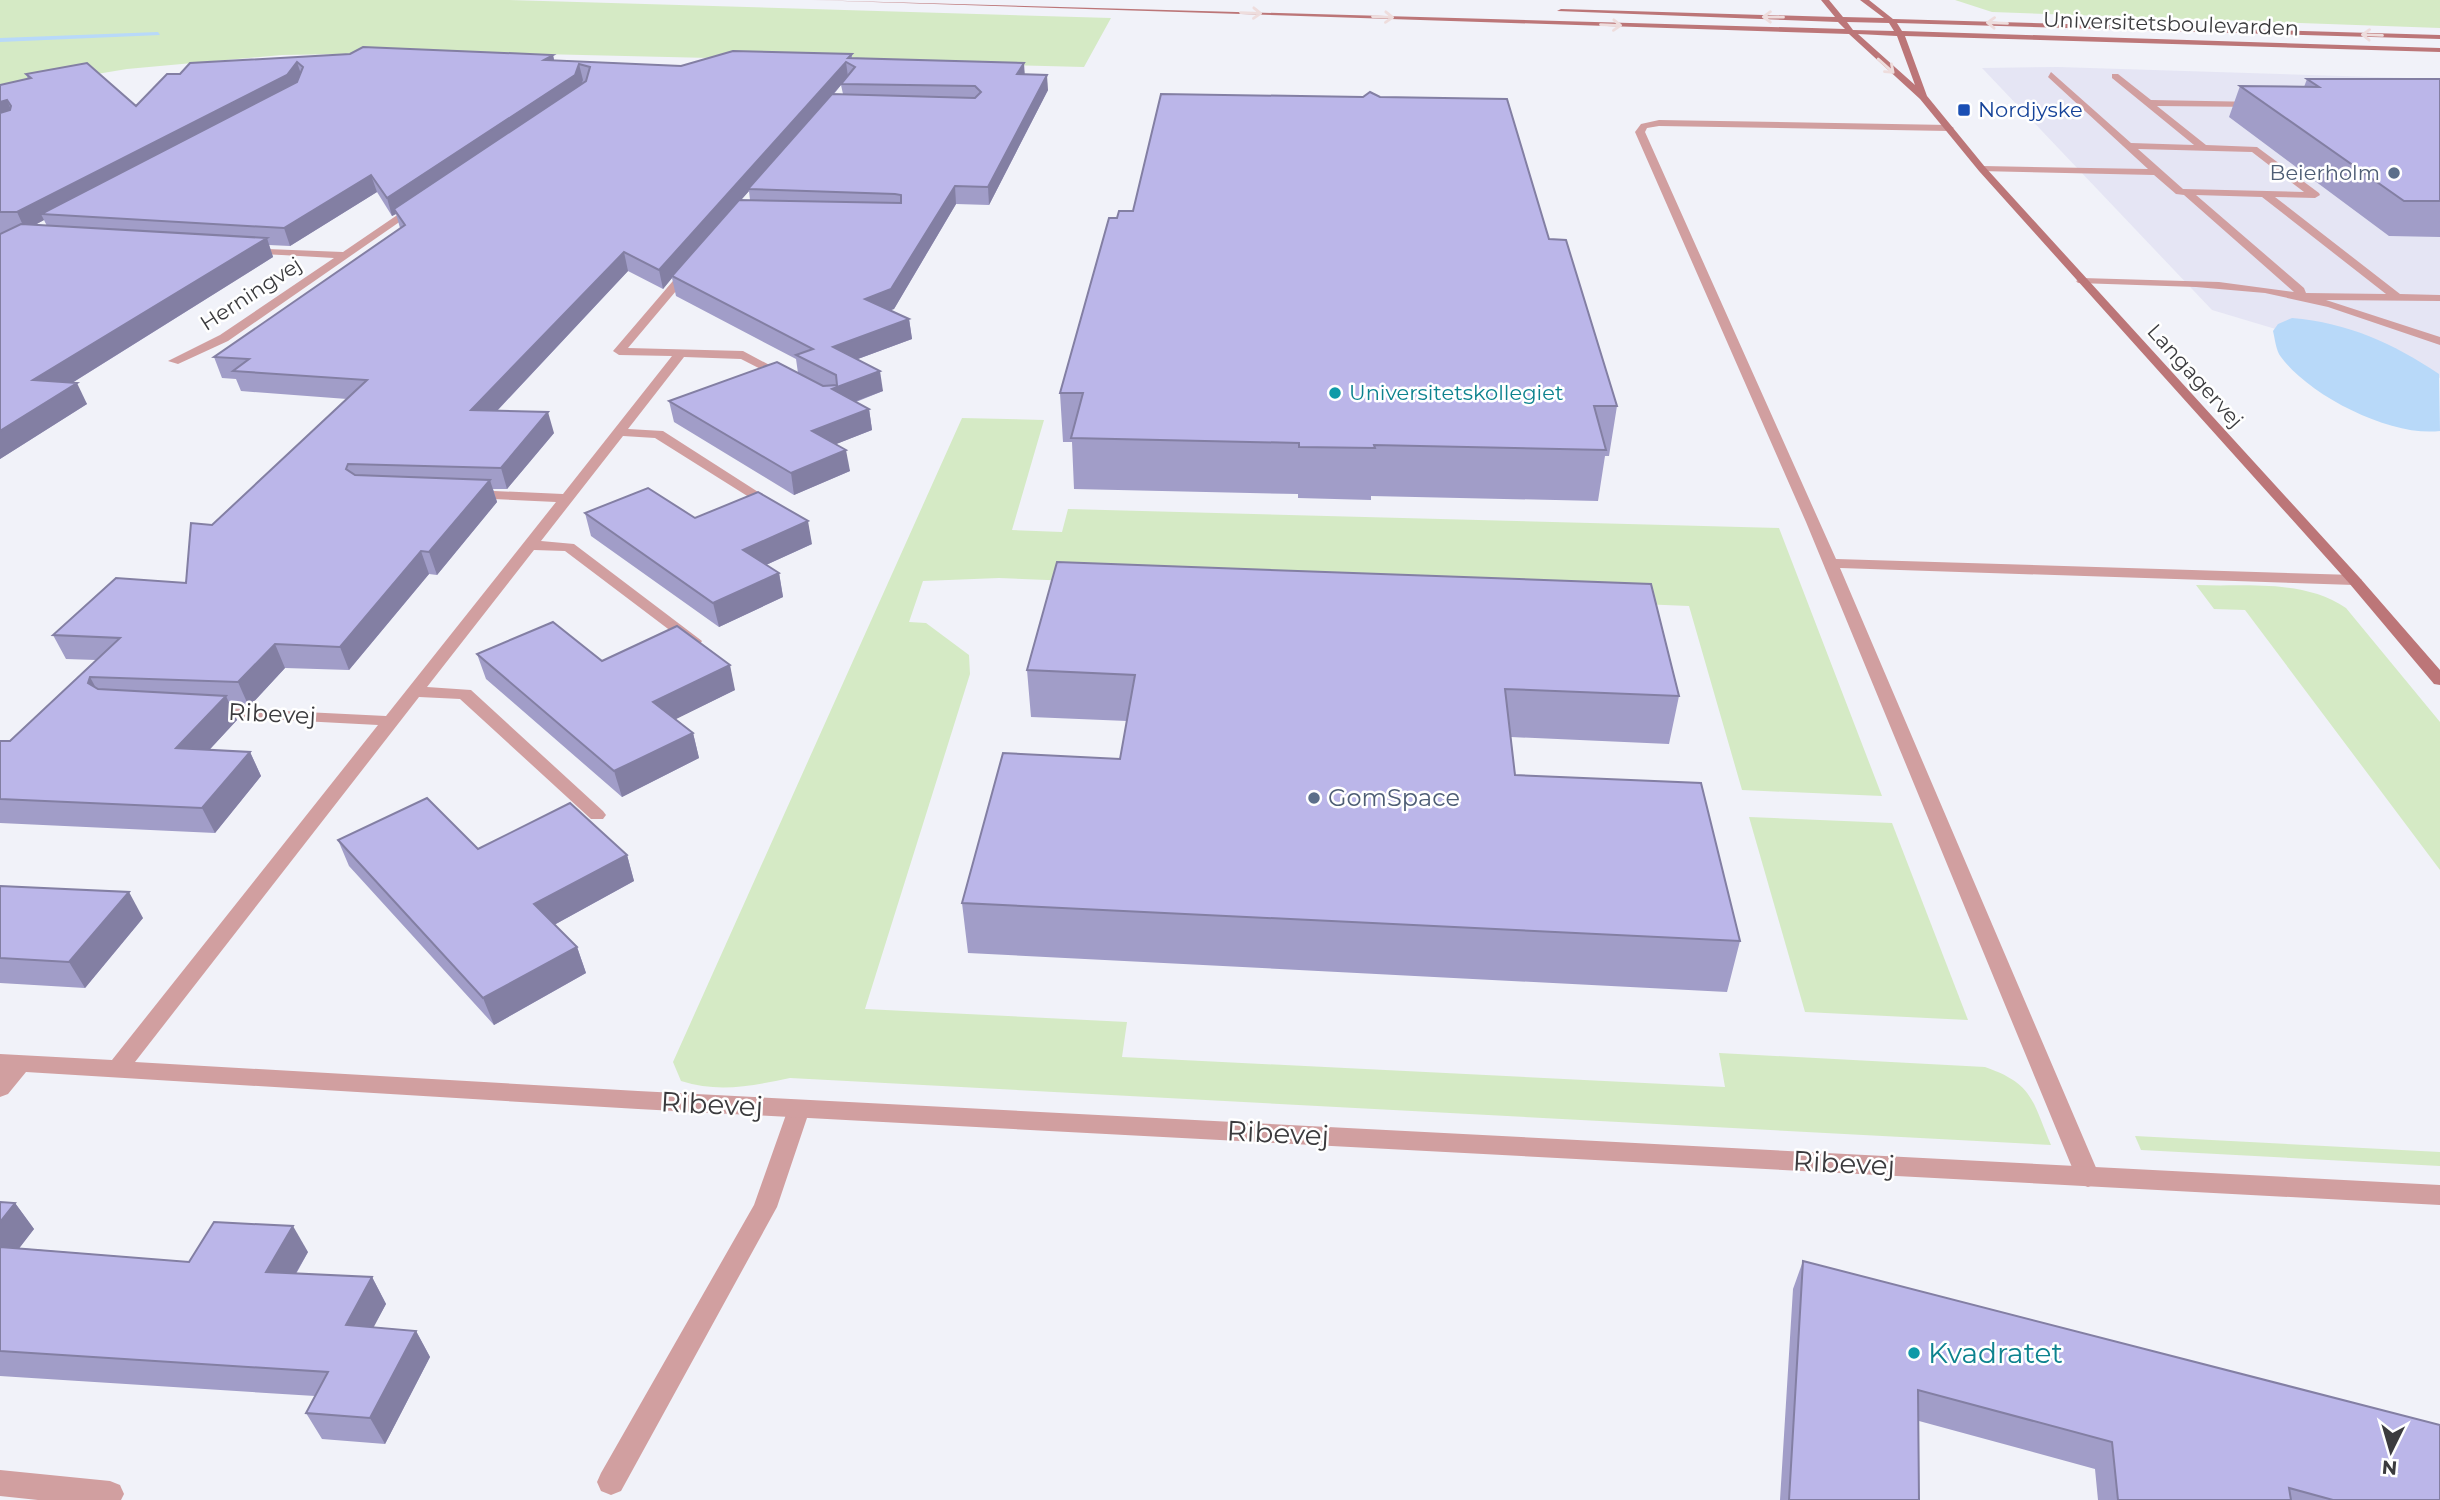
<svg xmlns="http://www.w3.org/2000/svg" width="2440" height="1500" font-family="Montserrat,sans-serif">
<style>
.built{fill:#e5e5f4}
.green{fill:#d5eac5}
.water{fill:#b8d9f9}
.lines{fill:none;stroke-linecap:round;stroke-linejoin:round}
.stream{fill:#b8d9f9;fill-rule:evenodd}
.lane{fill:#d19fa0;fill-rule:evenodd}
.street{fill:#d19fa0;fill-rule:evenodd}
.secondary{fill:#bc7678;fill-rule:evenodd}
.wall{fill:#a19dc8;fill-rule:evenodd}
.shaded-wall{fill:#837fa3}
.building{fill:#bbb6e9;stroke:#837fa3;stroke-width:2}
.oneway{stroke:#edd}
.transit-dot{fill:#1a4fb4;stroke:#fff;stroke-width:2.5}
.service-dot{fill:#5c6f8a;stroke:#fff;stroke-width:2.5}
.culture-dot{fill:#0f9aa8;stroke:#fff;stroke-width:2.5}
.labels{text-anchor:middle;stroke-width:5;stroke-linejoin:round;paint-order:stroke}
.far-street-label{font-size:21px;fill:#3b3b3e;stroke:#fff}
.far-transit-label{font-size:21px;fill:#164399;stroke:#fff;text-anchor:start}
.far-service-label{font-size:21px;fill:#4e5e75;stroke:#fff;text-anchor:end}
.far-culture-label{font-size:21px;fill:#0d838f;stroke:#fff;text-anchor:start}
.street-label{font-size:24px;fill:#3b3b3e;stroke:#fff}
.service-label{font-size:24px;fill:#4e5e75;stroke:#fff;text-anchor:start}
.near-street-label{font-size:28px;fill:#3b3b3e;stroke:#fff}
.near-culture-label{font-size:28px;fill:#0d838f;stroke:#fff;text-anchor:start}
</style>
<rect width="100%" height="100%" fill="#f1f2f9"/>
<path class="built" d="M 2058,67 L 2440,79 L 2440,378 L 2212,310 L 1982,68 Z"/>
<g class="green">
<path d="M 0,0 L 509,0 L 1111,18 L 1084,67 L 457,52 L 282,55 L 127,69 L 0,90 Z"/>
<path d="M 1955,0 L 2440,0 L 2440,28 L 1992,12 Z"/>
<path d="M 962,418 L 1044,420 L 1012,530 L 1062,532 L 1068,509 L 1779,528 L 1882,796 L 1742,790 L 1689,606 L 999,578 L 923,581 L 909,622 L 926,623 L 969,655 L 970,674 L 865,1009 L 1127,1022 L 1122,1057 L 1725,1087 L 1719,1053 L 1985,1067 C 2034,1084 2032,1101 2051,1145 L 790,1078 C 751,1086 719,1093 681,1081 L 673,1062 Z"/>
<path d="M 2196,585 C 2246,587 2304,579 2346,608 L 2440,722 L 2440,870 L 2245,610 L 2214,609 Z"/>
<path d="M 1749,817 L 1892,823 L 1968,1020 L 1805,1012 Z"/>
<path d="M 2135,1136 L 2440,1152 L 2440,1166 L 2141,1150 Z"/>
</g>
<path class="water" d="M 2292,318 C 2348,323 2393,343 2439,374 L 2440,431 C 2391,437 2310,396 2281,357 C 2276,351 2275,339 2273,331 L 2278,324 Z"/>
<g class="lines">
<path class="stream" d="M 158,32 L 160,35 L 0,42 L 0,38 Z"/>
<g class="lane">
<path d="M 2051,72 L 2131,143 L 2194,145 L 2112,78 L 2112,74 L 2118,74 L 2151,100 L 2260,102 L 2257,107 L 2157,106 L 2206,145 L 2257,147 L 2319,193 L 2320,195 L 2315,198 L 2275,197 L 2400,294 L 2440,295 L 2440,301 L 2326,300 L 2440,337 L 2440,345 L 2328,307 L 2265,293 L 2196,287 L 2078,283 L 2076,281 L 2082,278 L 2219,282 L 2294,292 L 2184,195 L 2176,194 L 2154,175 L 1979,171 L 1979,167 L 1982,166 L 2148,169 L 2048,77 ZM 2138,149 L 2252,152 L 2304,192 L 2183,189 ZM 2196,195 L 2262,197 L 2386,294 L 2306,293 L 2304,288 Z"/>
<path d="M 1659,120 L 1949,125 L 1954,128 L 1949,131 L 1659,126 L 1647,128 L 1645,132 L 1836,559 L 2354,575 L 2362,580 L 2354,585 L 1840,568 L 2100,1177 L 2096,1184 L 2088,1187 L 2080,1184 L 2076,1177 L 1806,522 L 1635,132 L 1641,124 Z"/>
<path d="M 799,1100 L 807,1103 L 810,1109 L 777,1207 L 621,1491 L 611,1495 L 601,1491 L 597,1482 L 601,1473 L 754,1205 L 788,1109 L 791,1103 Z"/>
</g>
<g class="street">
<path d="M 412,205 L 421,207 L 228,341 L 178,364 L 168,361 L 220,335 L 334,258 L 247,253 L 243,252 L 243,248 L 343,252 Z"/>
<path d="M 688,267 L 694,270 L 692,272 L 628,348 L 743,351 L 790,376 L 780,379 L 741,359 L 684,357 L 628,429 L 663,431 L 780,506 L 778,509 L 768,509 L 655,438 L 623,436 L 541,541 L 574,544 L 702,641 L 700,644 L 688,644 L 565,551 L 534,550 L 427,687 L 471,690 L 603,811 L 606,815 L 603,819 L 591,819 L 460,699 L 419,697 L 135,1062 L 638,1091 L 2440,1185 L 2440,1205 L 638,1109 L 26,1072 L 8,1094 L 0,1097 L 0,1054 L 112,1060 L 378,725 L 209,716 L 201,711 L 203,707 L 386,716 L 556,502 L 472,498 L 465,494 L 472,490 L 563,494 L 672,356 L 619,355 L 613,351 L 684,268 Z"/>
<path d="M 0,1470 L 110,1481 L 120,1485 L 124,1494 L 121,1500 L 38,1500 L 0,1496 Z"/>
</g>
<path class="secondary" d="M 812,0 L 1845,29 L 1838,22 L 1557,11 L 1561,9 L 1835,17 L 1821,0 L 1829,0 L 1843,17 L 1884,18 L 1860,0 L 1869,0 L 1893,19 L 2440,35 L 2440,39 L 1897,23 L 1902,31 L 2440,48 L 2440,52 L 1905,36 L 1927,96 L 1985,167 L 2359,577 L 2440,670 L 2440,685 L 2434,684 L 2349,583 L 1979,171 L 1920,99 L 1849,34 ZM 1847,22 L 1889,23 L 1894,31 L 1853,30 ZM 1858,34 L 1897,36 L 1915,85 Z"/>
</g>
<g class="wall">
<path d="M 852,54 L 852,58 L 1025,74 L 1048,90 L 989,205 L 956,204 L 894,309 L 890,310 L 909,319 L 912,339 L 858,359 L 883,391 L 856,402 L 869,409 L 872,430 L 836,444 L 850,471 L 794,495 L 674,422 L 669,401 L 798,373 L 796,359 L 676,296 L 672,278 L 663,289 L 628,271 L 497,411 L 554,433 L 507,489 L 493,489 L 497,502 L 437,575 L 429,574 L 349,670 L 285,668 L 249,707 L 230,706 L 237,720 L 209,750 L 250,752 L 261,776 L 215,833 L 0,823 L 0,741 L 10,741 L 96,660 L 66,659 L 53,635 L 186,583 L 212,525 L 347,399 L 241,391 L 236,379 L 222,378 L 214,357 L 400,228 L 396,214 L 392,216 L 377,192 L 290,246 L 269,245 L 273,257 L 72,383 L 87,404 L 0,459 L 0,85 L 28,79 L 26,74 L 136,106 L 180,74 L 190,63 L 553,55 L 554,60 L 681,66 ZM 841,85 L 843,94 L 834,94 ZM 749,191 L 750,200 L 741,200 ZM 44,220 L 47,226 L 35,225 Z"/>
<path d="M 2307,79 L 2440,79 L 2440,237 L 2389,236 L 2229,117 L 2240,86 L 2304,87 Z"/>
<path d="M 1133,211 L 1549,239 L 1617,406 L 1609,456 L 1605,456 L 1598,501 L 1371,496 L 1371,500 L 1298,498 L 1298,494 L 1074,489 L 1072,442 L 1063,442 L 1060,393 L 1117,218 Z"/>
<path d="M 585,513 L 695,518 L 812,544 L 766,565 L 779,573 L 783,597 L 719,627 L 591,536 Z"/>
<path d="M 477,654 L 602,661 L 735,690 L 675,719 L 693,733 L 699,758 L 622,797 L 486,679 Z"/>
<path d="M 1027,670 L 1679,696 L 1669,744 L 1511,737 L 1515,775 L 1740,941 L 1727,992 L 968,953 L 962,903 L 1120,759 L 1127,721 L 1031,717 Z"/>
<path d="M 338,840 L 478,849 L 627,855 L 634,881 L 554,925 L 577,947 L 586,973 L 494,1025 L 349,866 Z"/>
<path d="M 0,886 L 143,918 L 85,988 L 0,983 Z"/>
<path d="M 0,1202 L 15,1203 L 34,1229 L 19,1248 L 189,1262 L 308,1252 L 296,1274 L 372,1277 L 386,1304 L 373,1327 L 416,1331 L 430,1357 L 385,1444 L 322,1439 L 306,1413 L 315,1396 L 0,1376 Z"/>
<path d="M 1803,1261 L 2440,1500 L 2098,1500 L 2095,1469 L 1919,1421 L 1919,1500 L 1780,1500 L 1793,1289 Z"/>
</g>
<g class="shaded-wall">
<path d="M 553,55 L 556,70 L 544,60 Z"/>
<path d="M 297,62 L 302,77 L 292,91 L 41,214 L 44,220 L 25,230 L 17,212 Z"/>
<path d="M 846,62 L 848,77 L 750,189 L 748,189 L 749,191 L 673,277 L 672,276 L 672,278 L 663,289 L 659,270 Z"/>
<path d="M 1024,63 L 1025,78 L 1017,74 Z"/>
<path d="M 579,64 L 583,80 L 579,90 L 394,209 L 396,214 L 392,216 L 387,198 Z"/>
<path d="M 1047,75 L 1048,90 L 989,205 L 988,187 Z"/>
<path d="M 7,100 L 14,117 L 0,120 L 0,102 Z"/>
<path d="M 371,175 L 377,192 L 290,246 L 284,228 Z"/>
<path d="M 955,186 L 956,204 L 894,309 L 868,318 L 865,299 Z"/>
<path d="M 267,238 L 273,257 L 43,401 L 33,380 Z"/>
<path d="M 624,252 L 628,271 L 478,431 L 471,410 Z"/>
<path d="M 909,319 L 912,339 L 836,367 L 833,347 Z"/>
<path d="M 880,371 L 883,391 L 835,409 L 832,389 Z"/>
<path d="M 77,383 L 87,404 L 0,459 L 0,431 Z"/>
<path d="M 869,409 L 872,430 L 816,452 L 812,431 Z"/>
<path d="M 548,412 L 554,433 L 507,489 L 501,468 Z"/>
<path d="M 846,450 L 850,471 L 794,495 L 791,473 Z"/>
<path d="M 490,480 L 497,502 L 437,575 L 429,552 Z"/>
<path d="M 808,521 L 812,544 L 748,573 L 743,550 Z"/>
<path d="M 421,551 L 429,574 L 349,670 L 340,647 Z"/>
<path d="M 779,573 L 783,597 L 719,627 L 713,603 Z"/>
<path d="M 275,644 L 285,668 L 249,707 L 238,682 Z"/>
<path d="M 730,665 L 735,690 L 660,727 L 653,702 Z"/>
<path d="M 90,677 L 103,701 L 88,683 Z"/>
<path d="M 226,696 L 237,720 L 188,773 L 176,748 Z"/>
<path d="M 693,733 L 699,758 L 622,797 L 614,771 Z"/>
<path d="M 250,752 L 261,776 L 215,833 L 202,808 Z"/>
<path d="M 627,855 L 634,881 L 543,931 L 534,904 Z"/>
<path d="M 129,892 L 143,918 L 85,988 L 69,962 Z"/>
<path d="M 577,947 L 586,973 L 494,1025 L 483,998 Z"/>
<path d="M 15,1203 L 34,1229 L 1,1272 L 0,1270 L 0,1222 Z"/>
<path d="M 293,1226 L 308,1252 L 281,1299 L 266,1272 Z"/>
<path d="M 372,1277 L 386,1304 L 361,1351 L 346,1325 Z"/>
<path d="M 416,1331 L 430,1357 L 385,1444 L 370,1418 Z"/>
</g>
<g class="building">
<path d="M 363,47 L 553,55 L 544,60 L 681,66 L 733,51 L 852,54 L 848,58 L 1024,63 L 1017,74 L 1047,75 L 988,187 L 955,186 L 891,289 L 865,299 L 909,319 L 833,347 L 880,371 L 832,389 L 869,409 L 812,431 L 846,450 L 791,473 L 669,401 L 777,362 L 823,386 L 837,385 L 836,375 L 796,355 L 813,349 L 672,276 L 739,200 L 901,203 L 901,195 L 895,194 L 748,189 L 832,94 L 975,98 L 981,92 L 975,86 L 841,84 L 855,67 L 846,62 L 659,270 L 624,252 L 471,410 L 548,412 L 501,468 L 348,464 L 346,469 L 355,475 L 490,480 L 429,552 L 421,551 L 340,647 L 275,644 L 238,682 L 90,677 L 88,683 L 98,689 L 226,696 L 176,748 L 250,752 L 202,808 L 0,799 L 0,741 L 10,741 L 120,638 L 53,635 L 116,578 L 186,583 L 191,523 L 212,525 L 367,380 L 233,371 L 249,359 L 214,357 L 405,225 L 394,209 L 586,81 L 590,67 L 579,64 L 575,75 L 387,198 L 371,175 L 284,228 L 41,214 L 297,82 L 303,67 L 297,62 L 287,75 L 17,212 L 0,212 L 0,113 L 10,110 L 11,106 L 7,100 L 0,102 L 0,85 L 31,78 L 26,74 L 87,63 L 136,106 L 167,74 L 180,74 L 190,63 L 350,54 Z"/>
<path d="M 2307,79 L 2440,79 L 2440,201 L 2404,201 L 2240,86 L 2319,87 Z"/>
<path d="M 1370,92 L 1380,97 L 1507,99 L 1549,239 L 1566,240 L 1617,406 L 1594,406 L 1606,450 L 1374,445 L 1375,448 L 1299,447 L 1299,443 L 1071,438 L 1083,393 L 1060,393 L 1109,218 L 1117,218 L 1119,211 L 1133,211 L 1161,94 L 1363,97 Z"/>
<path d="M 21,224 L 267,238 L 33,380 L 77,383 L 0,431 L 0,234 Z"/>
<path d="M 648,488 L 695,518 L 758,492 L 808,521 L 743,550 L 779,573 L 713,603 L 585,513 Z"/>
<path d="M 1057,562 L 1651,584 L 1679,696 L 1505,689 L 1515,775 L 1701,783 L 1740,941 L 962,903 L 1003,753 L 1120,759 L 1135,675 L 1027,670 Z"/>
<path d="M 553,622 L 602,661 L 677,626 L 730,665 L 653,702 L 693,733 L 614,771 L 477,654 Z"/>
<path d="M 427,798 L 478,849 L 570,803 L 627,855 L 534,904 L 577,947 L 483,998 L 338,840 Z"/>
<path d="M 0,886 L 129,892 L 69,962 L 0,958 Z"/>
<path d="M 0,1202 L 15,1203 L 0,1222 Z"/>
<path d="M 214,1222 L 293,1226 L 266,1272 L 372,1277 L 346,1325 L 416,1331 L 370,1418 L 306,1413 L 328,1372 L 0,1351 L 0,1247 L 189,1262 Z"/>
<path d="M 1803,1261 L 2440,1425 L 2440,1500 L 2333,1500 L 2289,1488 L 2291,1500 L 2118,1500 L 2112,1442 L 1918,1390 L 1919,1500 L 1789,1500 Z"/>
</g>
<defs><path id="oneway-shaft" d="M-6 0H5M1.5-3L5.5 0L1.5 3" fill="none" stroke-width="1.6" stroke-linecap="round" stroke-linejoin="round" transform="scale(1.75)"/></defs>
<g class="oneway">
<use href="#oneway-shaft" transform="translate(1251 13) rotate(2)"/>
<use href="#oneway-shaft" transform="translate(1383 17) rotate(2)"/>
<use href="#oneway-shaft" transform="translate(1773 17) rotate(-179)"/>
<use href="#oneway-shaft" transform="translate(1997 23) rotate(-178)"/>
<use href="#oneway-shaft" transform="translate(1611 25) rotate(2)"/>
<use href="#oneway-shaft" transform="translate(2372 35) rotate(-178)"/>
<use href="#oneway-shaft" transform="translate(1886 66) rotate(42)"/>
</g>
<rect class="transit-dot" x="1957" y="103" width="14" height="14" rx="3.5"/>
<g class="service-dot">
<circle cx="2394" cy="173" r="7"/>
<circle cx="1314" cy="798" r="7"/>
</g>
<g class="culture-dot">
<circle cx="1335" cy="393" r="7"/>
<circle cx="1914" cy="1353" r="7"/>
</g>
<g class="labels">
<g class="far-street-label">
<text transform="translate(2171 24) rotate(2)" y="7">Universitetsboulevarden</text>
<text transform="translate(251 294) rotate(-33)" y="7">Herningvej</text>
<text transform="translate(2195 376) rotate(48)" y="7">Langagervej</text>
</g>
<g class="far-transit-label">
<text x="1978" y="117">Nordjyske</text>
</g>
<g class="far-service-label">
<text x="2380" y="180">Beierholm</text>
</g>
<g class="far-culture-label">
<text x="1349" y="400">Universitetskollegiet</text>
</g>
<g class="street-label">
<text transform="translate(272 714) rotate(3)" y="8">Ribevej</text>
</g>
<g class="service-label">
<text x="1328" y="806">GomSpace</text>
</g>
<g class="near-street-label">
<text transform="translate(712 1104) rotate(3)" y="10">Ribevej</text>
<text transform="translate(1278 1133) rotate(3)" y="10">Ribevej</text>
<text transform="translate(1844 1163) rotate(3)" y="10">Ribevej</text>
</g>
<g class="near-culture-label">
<text x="1928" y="1363">Kvadratet</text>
</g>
</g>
<g transform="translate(2391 1451) rotate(185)" stroke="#ffffff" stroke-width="5" paint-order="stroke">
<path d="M0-5L12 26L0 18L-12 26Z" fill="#3b3b3e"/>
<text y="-10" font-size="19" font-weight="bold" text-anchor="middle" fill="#3b3b3e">N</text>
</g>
</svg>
